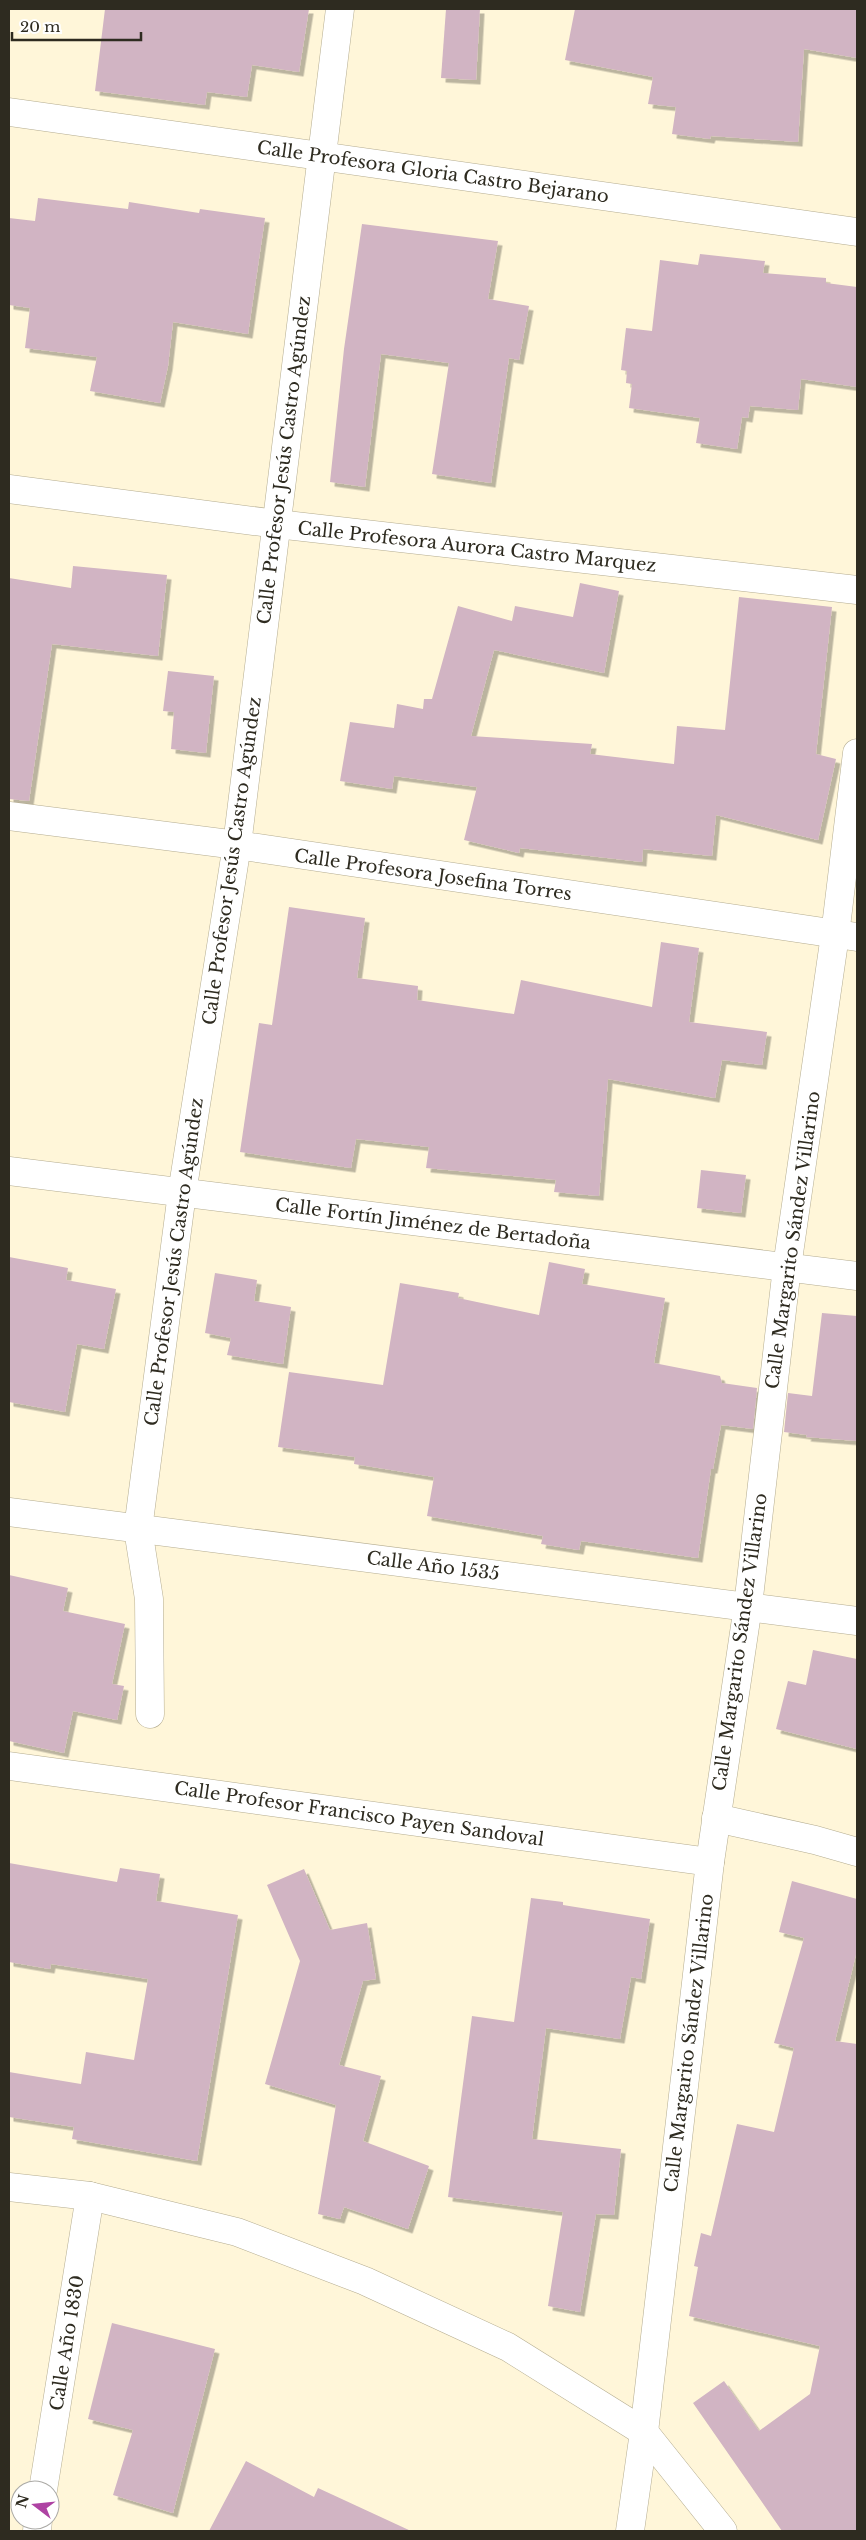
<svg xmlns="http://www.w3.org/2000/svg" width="866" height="2540" font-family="'Libre Baskerville',serif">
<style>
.building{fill:#d1b4c3;filter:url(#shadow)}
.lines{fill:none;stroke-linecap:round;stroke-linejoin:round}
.minor-casing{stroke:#b4ac90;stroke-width:29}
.minor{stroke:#fff;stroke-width:28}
.labels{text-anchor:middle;stroke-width:4;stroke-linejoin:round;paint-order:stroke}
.street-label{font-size:18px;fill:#2e2b20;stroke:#fff}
</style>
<defs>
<filter id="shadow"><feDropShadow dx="4.5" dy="4.5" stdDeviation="0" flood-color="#0004"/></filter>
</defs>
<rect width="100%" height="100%" fill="#fff6d9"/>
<g class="building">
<path d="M 105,9 L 309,9 L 299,72 L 252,65 L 247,97 L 207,92 L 205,105 L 95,91 Z"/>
<path d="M 446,9 L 480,9 L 476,80 L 441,78 Z"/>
<path d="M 575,9 L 857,9 L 857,58 L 804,49 L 798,142 L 711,136 L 710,139 L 672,134 L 676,107 L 648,104 L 653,77 L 565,60 Z"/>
<path d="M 38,198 L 128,209 L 129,202 L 199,213 L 200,209 L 265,218 L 248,334 L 173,322 L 168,366 L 160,403 L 90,391 L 97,357 L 25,348 L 30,308 L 9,305 L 9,218 L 35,221 Z"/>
<path d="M 362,224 L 498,241 L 488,299 L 529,306 L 519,360 L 509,358 L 491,483 L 432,474 L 449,363 L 381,354 L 365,487 L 330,482 L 344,349 Z"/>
<path d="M 700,254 L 765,261 L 763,273 L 826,278 L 826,283 L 857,287 L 857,387 L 801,379 L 798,410 L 750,406 L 748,418 L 742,417 L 737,449 L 696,443 L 700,418 L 629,408 L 632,384 L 626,383 L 627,371 L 621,370 L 626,328 L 652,331 L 660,260 L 698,265 Z"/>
<path d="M 73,566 L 167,575 L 158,656 L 52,644 L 29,801 L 9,799 L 9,578 L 71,588 Z"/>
<path d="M 580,583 L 619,591 L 604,673 L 494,650 L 471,736 L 592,744 L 590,754 L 674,764 L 677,726 L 725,730 L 739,597 L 832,607 L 816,754 L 836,759 L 818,840 L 716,815 L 712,856 L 643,849 L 642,862 L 520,848 L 519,853 L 464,840 L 477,787 L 394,776 L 392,789 L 340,781 L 350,722 L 394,728 L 397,704 L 423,709 L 424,699 L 432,699 L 458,606 L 512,621 L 515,606 L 573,617 Z"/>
<path d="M 168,671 L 214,676 L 206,753 L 171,749 L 174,712 L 163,711 Z"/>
<path d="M 289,907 L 365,918 L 357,978 L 418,986 L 417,1000 L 514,1014 L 521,980 L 652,1007 L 661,942 L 699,948 L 689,1022 L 767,1032 L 762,1065 L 722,1060 L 715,1098 L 608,1079 L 599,1196 L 554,1192 L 556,1180 L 426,1168 L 429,1147 L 356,1139 L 351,1168 L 240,1152 L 259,1023 L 272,1025 Z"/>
<path d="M 701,1170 L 746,1175 L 741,1213 L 697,1208 Z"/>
<path d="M 9,1257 L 68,1268 L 66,1280 L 116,1289 L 104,1349 L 77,1344 L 65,1412 L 9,1402 Z"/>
<path d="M 549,1262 L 585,1269 L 582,1284 L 665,1298 L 654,1363 L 720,1376 L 722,1383 L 757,1388 L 753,1429 L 721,1425 L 713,1469 L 711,1469 L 698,1558 L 581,1541 L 579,1550 L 541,1544 L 543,1536 L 427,1516 L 434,1477 L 354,1464 L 355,1457 L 278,1447 L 289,1372 L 383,1385 L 400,1283 L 459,1293 L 458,1298 L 539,1315 Z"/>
<path d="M 215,1273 L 257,1280 L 254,1301 L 291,1307 L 283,1364 L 227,1355 L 231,1338 L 205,1333 Z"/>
<path d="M 822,1313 L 857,1316 L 857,1441 L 806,1437 L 807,1435 L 784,1432 L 788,1393 L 812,1396 Z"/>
<path d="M 9,1575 L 68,1588 L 63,1611 L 125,1624 L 112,1684 L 124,1686 L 117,1720 L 73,1711 L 64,1753 L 9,1741 Z"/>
<path d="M 813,1650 L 857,1659 L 857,1749 L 776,1729 L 788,1681 L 806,1685 Z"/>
<path d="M 9,1863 L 117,1882 L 120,1868 L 160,1874 L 156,1901 L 238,1915 L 197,2161 L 72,2139 L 74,2127 L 9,2117 L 9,2072 L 81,2084 L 86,2052 L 134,2060 L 148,1979 L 51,1964 L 50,1969 L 9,1962 Z"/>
<path d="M 304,1869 L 330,1930 L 367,1923 L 376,1979 L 363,1981 L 339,2065 L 381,2076 L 363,2141 L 429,2166 L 408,2229 L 344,2207 L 340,2219 L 318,2214 L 336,2105 L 265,2084 L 300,1961 L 267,1885 Z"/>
<path d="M 792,1881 L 857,1899 L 857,1950 L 835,2041 L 857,2044 L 857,2531 L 782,2531 L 693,2403 L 724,2381 L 759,2431 L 810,2394 L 820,2346 L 689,2316 L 698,2267 L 694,2266 L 701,2233 L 711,2236 L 737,2124 L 774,2132 L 794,2048 L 774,2043 L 804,1938 L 779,1932 Z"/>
<path d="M 531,1898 L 563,1902 L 563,1905 L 650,1919 L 641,1979 L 631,1977 L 620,2039 L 546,2028 L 532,2139 L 621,2149 L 614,2215 L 596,2214 L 580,2312 L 548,2306 L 563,2212 L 448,2197 L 472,2016 L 514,2022 Z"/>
<path d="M 112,2323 L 215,2349 L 173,2513 L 113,2495 L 133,2430 L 88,2419 Z"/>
<path d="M 246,2461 L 314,2497 L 318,2488 L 411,2531 L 209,2531 Z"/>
</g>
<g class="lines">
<defs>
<g id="minor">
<path d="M 9,112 L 857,232"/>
<path d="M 9,489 L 277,524 L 857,590"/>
<path d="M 9,816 L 237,845 L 857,937"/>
<path d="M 9,1171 L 857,1276"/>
<path d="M 9,1512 L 857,1621"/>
<path d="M 150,1714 L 149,1599 L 138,1529 L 182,1193 L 237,845 L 340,9"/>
<path d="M 9,1766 L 710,1862"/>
<path d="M 716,1818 L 815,1840 L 857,1852"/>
<path d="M 9,2187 L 90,2196 L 237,2232 L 365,2281 L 508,2347 L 644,2432 L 723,2531"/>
<path d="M 43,2490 L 90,2196"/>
<path d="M 37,2531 L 38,2520"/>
<path d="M 630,2531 L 644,2432 L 710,1862 L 748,1606 L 787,1267 L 835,935 L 857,753"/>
</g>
</defs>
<use href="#minor" class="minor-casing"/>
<use href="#minor" class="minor"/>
</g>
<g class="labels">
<g class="street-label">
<text transform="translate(433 172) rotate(8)" y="6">Calle Profesora Gloria Castro Bejarano</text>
<text transform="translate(284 460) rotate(-83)" y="6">Calle Profesor Jesús Castro Agúndez</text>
<text transform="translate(477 547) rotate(6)" y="6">Calle Profesora Aurora Castro Marquez</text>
<text transform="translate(232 861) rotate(-82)" y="6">Calle Profesor Jesús Castro Agúndez</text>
<text transform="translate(433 875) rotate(8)" y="6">Calle Profesora Josefina Torres</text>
<text transform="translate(433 1224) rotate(7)" y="6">Calle Fortín Jiménez de Bertadoña</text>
<text transform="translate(793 1240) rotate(-82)" y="6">Calle Margarito Sández Villarino</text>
<text transform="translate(174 1262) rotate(-82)" y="6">Calle Profesor Jesús Castro Agúndez</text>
<text transform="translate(433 1566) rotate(7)" y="6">Calle Año 1535</text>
<text transform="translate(740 1642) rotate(-82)" y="6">Calle Margarito Sández Villarino</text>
<text transform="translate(359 1814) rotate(8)" y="6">Calle Profesor Francisco Payen Sandoval</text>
<text transform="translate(689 2043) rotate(-83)" y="6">Calle Margarito Sández Villarino</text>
<text transform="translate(67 2343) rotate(-81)" y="6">Calle Año 1830</text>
</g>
</g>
<rect width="866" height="2540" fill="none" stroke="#2e2b20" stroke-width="20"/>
<g transform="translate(35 2505) rotate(286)"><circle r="24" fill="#ffffff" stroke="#abaaa6"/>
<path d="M0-4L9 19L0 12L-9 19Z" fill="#ae43a3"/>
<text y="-8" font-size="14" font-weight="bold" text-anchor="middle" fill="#2e2b20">N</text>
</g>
<path d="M12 32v8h129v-8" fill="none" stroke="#2e2b20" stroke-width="2.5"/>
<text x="20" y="32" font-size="15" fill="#2e2b20" stroke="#ffffff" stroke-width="4" paint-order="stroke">20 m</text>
</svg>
